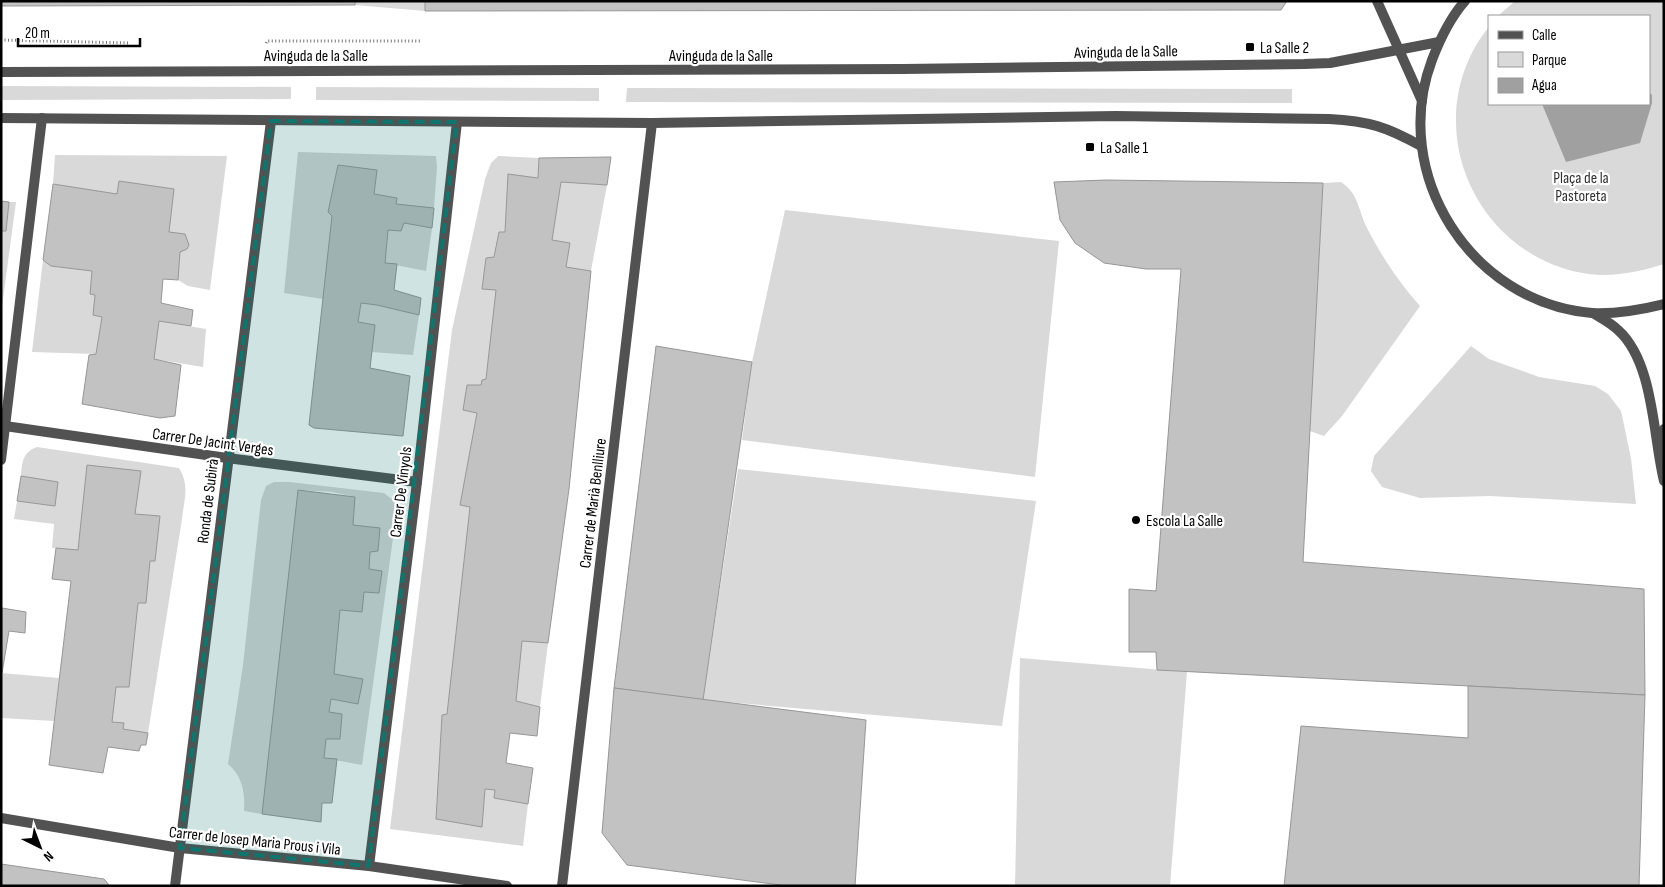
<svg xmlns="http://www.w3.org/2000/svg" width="1665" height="887" font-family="'Sofia Sans Condensed',sans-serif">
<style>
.green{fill:#d9d9d9}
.water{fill:#a0a0a0}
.building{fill:#c2c2c2;stroke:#969696}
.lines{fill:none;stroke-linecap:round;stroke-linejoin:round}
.path{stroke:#747474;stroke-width:3;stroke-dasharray:1 2.5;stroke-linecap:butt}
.minor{stroke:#525252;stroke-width:10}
.tertiary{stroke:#525252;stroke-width:10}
.marked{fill:#0f766e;fill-opacity:0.2;stroke:#0f766e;stroke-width:4;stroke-dasharray:10 6;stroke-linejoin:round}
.poi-dot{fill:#000;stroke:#fff;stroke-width:2}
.labels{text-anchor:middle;stroke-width:4.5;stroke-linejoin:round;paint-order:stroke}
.poi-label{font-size:16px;fill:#000;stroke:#fff;text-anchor:start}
.street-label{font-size:16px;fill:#000;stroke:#fff}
.park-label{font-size:16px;fill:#303030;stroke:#fff}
</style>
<rect width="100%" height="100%" fill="#fff"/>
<g class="green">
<path d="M 355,1 L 425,1 L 425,11 L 355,5 Z"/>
<path d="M 1515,1 L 1664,1 L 1664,264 C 1639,272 1615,277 1589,274 C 1512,264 1455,195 1456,119 C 1456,86 1468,52 1489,27 L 1489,104 L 1649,104 L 1649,16 L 1498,16 Z"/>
<path d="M 1,86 L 291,87 L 291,99 L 1,100 Z"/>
<path d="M 316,87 L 599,88 L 599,101 L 316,100 Z"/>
<path d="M 627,88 L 1292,89 L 1292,103 L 626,102 Z"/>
<path d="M 298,152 L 436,156 L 437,167 L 434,208 L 396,204 L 396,198 L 374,194 L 377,170 L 338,165 L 328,212 L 332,216 L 323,299 L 284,293 Z"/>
<path d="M 55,155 L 227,156 L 210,290 L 188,286 L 178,280 L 180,252 L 187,249 L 189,245 L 185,234 L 169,232 L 174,189 L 119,181 L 117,194 L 53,184 Z"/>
<path d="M 498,156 L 539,158 L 538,178 L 508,175 L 505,232 L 494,257 L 486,258 L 482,289 L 496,290 L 486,379 L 482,380 L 481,385 L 467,385 L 463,410 L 477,413 L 460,505 L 470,507 L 447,714 L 442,715 L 436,819 L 482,827 L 485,789 L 495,790 L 495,798 L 528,804 L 523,846 L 390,829 L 452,330 L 485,179 L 491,163 Z"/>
<path d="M 561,182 L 607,185 L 591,271 L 566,267 L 570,243 L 552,240 Z"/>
<path d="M 1341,182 C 1359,194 1358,210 1367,228 C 1382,257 1398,281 1420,306 L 1342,416 L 1324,436 L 1310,431 L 1323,183 Z"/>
<path d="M 9,202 L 16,202 L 1,314 L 1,231 L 6,231 Z"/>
<path d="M 785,210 L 1059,241 L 1035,477 L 742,440 L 752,362 Z"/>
<path d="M 404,223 L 432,228 L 426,271 L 385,263 L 388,230 Z"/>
<path d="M 43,260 L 51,266 L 92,271 L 90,294 L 95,295 L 94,315 L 102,317 L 96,354 L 32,352 Z"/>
<path d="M 361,303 L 377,305 L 419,315 L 413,355 L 371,352 L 375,325 L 358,322 Z"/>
<path d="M 159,321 L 206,329 L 203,367 L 154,359 Z"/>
<path d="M 1471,346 L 1489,359 L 1539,377 L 1595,386 L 1608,394 L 1621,411 L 1631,458 L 1636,504 L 1490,496 L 1420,498 L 1382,487 L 1371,471 L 1374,456 Z"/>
<path d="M 37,447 L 179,468 C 190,486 184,499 182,519 L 148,733 L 123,729 L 124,723 L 112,722 L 116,687 L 129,687 L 138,603 L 146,603 L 150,561 L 155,561 L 160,516 L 135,514 L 140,471 L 87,465 L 78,550 L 52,548 L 54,524 L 14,519 L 17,501 L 55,506 L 57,482 L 21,476 C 22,462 23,452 37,447 Z"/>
<path d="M 738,469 L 1036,501 L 1002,726 L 703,700 Z"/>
<path d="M 274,482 L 289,482 L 384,493 L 394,501 L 397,509 L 362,765 L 324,758 L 326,739 L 340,739 L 341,714 L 329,712 L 331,699 L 357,704 L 334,674 L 340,610 L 362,612 L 364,592 L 379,593 L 382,571 L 369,569 L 370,552 L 378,551 L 380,528 L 353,525 L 355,497 L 332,492 L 299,490 L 262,814 L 244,811 C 245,793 243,777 228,764 L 243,665 L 261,500 L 266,486 Z"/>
<path d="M 522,641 L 548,643 L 540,707 L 516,701 Z"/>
<path d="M 1020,658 L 1187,672 L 1170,886 L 1015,886 Z"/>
<path d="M 1,673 L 59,678 L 54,721 L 1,718 Z"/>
</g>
<path class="water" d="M 1649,92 L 1652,95 L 1652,103 L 1640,143 L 1566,162 L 1542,104 L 1649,104 Z"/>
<g class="building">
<path d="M 1,1 L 355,1 L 355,5 L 1,6 Z"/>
<path d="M 425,1 L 1287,1 L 1281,10 L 425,11 Z"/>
<path d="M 611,157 L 607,185 L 561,182 L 552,240 L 570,243 L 566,267 L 591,271 L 569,489 L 548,643 L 522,641 L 516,701 L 540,707 L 537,736 L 510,733 L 506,763 L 533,768 L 528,804 L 494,798 L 495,790 L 485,789 L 482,827 L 436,819 L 442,715 L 447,714 L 470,507 L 460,505 L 477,413 L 463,410 L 467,385 L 481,385 L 482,380 L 486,379 L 496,290 L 482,289 L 486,258 L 494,257 L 499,232 L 505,232 L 508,174 L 538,178 L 539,158 Z"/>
<path d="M 338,165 L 377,170 L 374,194 L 397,198 L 396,204 L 434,208 L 432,228 L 404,223 L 401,231 L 388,230 L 385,263 L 397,264 L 394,290 L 421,298 L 419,315 L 377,305 L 361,303 L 358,322 L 375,325 L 370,368 L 410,376 L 403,436 L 314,428 L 309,425 L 332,216 L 328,212 Z"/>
<path d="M 1106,180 L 1323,183 L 1303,562 L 1644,589 L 1645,695 L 1157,670 L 1156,652 L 1129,652 L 1129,589 L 1156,591 L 1181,269 L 1146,269 L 1104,263 L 1075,243 L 1060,220 L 1054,182 Z"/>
<path d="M 119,181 L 174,189 L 169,232 L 185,234 L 189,245 L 187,249 L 180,252 L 178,280 L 163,279 L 161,303 L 193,310 L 191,326 L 159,321 L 154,359 L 181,365 L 175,416 L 160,418 L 82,404 L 89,355 L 96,354 L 102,317 L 93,315 L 95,295 L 90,294 L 92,271 L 51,266 L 43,260 L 53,184 L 117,194 Z"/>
<path d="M 1,201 L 9,202 L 6,231 L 1,231 Z"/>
<path d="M 656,346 L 752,362 L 703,700 L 614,688 Z"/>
<path d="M 87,465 L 141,471 L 135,514 L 160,516 L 155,561 L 150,561 L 146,603 L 138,603 L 129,687 L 116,687 L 112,722 L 124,723 L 123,729 L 148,733 L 146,745 L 141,745 L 139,751 L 108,747 L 103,773 L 49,765 L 71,581 L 52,579 L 56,548 L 78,550 Z"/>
<path d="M 21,476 L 58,482 L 55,506 L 17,501 Z"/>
<path d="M 298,490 L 355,497 L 353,525 L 380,528 L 378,551 L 370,552 L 369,569 L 382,571 L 379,593 L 364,592 L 362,612 L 340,610 L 334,674 L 363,679 L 358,704 L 331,699 L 329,712 L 342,714 L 340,739 L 326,739 L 324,758 L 337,759 L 332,803 L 322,803 L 321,822 L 262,814 Z"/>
<path d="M 2,608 L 26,612 L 25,633 L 9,631 L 2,673 Z"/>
<path d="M 1468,686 L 1645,695 L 1639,886 L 1284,886 L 1301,726 L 1468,738 Z"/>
<path d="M 614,688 L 866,720 L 855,886 L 788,886 L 627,865 L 602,833 Z"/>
<path d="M 1,864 L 104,879 L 110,886 L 1,886 Z"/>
</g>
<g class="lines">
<g class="path">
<path d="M 1,40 L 130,43"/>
<path d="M 266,43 L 267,41 L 421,41"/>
</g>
<g class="minor">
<path d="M 1377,1 L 1422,101"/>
<path d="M 1593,313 C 1601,318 1611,323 1618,330 C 1654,362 1653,437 1664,481"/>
<path d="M 5,426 L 227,458 L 417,482"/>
<path d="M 1662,453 L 1664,429"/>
<path d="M 1,460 L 42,118"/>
<path d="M 1,818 L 180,848 L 369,866 L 507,886"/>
<path d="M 369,866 L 417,482 L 457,122"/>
<path d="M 175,886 L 271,121"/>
<path d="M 562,886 L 652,123"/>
</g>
<g class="tertiary">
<path d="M 1465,1 C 1450,18 1440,39 1432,60 C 1389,174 1471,303 1592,313 C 1617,314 1640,310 1664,304"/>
<path d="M 1,72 L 903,69 L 1304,64 L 1330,63 L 1439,42"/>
<path d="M 1,118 L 652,123 L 1116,116 L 1329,119 C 1369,121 1387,127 1421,146"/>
</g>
</g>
<path class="marked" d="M 271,121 L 457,122 L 369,866 L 180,848 Z"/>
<g class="poi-dot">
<rect x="1245" y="42" width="10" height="10" rx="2.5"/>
<rect x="1085" y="142" width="10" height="10" rx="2.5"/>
<circle cx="1136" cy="520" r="5"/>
</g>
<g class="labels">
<g class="poi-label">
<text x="1260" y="53">La Salle 2</text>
<text x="1100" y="153">La Salle 1</text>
<text x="1146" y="526">Escola La Salle</text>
</g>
<g class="street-label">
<text transform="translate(1126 51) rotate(-1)" y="6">Avinguda de la Salle</text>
<text x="316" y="61">Avinguda de la Salle</text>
<text x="721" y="61">Avinguda de la Salle</text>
<text transform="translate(213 441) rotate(8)" y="6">Carrer De Jacint Verges</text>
<text transform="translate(400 492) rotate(-83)" y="6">Carrer De Vinyols</text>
<text transform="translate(207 501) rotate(-83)" y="6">Ronda de Subirà</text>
<text transform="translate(592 503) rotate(-83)" y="6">Carrer de Marià Benlliure</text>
<text transform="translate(255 840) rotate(6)" y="6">Carrer de Josep Maria Prous i Vila</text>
</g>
<g class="park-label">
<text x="1581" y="183">Plaça de la<tspan x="1581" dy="18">Pastoreta</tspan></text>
</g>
</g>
<rect width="1665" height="887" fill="none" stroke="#000000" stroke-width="5"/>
<rect x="1488" y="15" width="162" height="90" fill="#ffffff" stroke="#999999"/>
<rect x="1498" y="31" width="25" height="8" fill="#525252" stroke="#999999"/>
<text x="1532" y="40" font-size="15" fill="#000000">Calle</text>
<rect x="1498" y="52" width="25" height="15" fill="#d9d9d9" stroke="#999999"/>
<text x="1532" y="65" font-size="15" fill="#000000">Parque</text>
<rect x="1498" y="78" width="25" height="15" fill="#a0a0a0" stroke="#999999"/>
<text x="1532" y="90" font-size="15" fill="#000000">Agua</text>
<g transform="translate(40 847) rotate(138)" stroke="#ffffff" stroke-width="4" paint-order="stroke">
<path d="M0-4L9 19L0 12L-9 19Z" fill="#000000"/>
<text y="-8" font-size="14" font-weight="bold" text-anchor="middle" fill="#000000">N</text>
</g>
<path d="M18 38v8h122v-8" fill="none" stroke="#000000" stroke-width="2.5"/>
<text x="25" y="38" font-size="15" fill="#000000" stroke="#ffffff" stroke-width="4" paint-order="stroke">20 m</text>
</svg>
